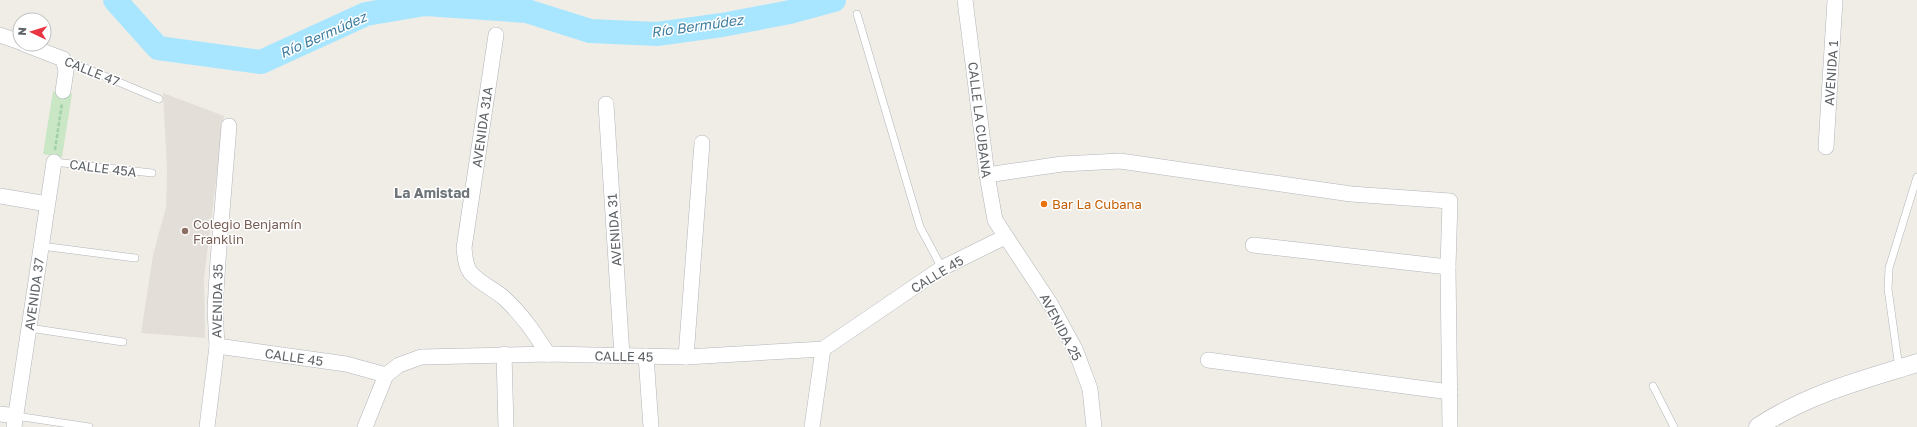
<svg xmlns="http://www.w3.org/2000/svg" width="1917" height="427" font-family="'Golos Text',sans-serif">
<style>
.education{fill:#e3ded8}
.green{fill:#c9e7c4}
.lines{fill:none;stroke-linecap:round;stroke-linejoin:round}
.river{stroke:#a8e6ff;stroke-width:24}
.service-casing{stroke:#b2b5b9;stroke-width:8}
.minor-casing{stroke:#b2b5b9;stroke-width:16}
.tertiary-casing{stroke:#b2b5b9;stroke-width:19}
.path{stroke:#a1d0a6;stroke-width:2.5;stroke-dasharray:4 2;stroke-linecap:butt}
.service{stroke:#fff;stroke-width:7}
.minor{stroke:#fff;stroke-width:15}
.tertiary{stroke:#fff;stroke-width:18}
.food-dot{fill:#e8710a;stroke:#fff;stroke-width:1.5}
.education-dot{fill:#8d6e63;stroke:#fff;stroke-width:1.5}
.labels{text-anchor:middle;stroke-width:3;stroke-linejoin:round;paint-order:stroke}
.street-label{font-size:13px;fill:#5e6367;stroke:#fff}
.food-label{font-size:13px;fill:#c56008;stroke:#fff;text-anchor:start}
.education-label{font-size:13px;fill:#785e54;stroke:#fff;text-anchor:start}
.water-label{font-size:14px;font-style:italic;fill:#3e7da0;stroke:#fff}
.neighbourhood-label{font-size:14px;font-weight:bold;fill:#6f7579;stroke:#fff}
</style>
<rect width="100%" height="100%" fill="#f0ede7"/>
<path class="education" d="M 163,93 L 224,116 L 204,278 L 205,338 L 141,333 L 153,255 L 166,207 L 167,169 Z"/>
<path class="green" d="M 53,91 L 72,94 L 62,157 L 43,154 Z"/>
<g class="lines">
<path class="river" d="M 115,0 L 158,48 L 261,62 L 366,14 L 425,4 L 527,11 L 590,31 L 657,34 L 722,25 L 790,12 L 834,0"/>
<defs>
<g id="service">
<path d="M 857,14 L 920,227 L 942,268"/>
<path d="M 64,59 L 159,99"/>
<path d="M 54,162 L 152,173"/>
<path d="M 41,246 L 135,258"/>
<path d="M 29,328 L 123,342"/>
<path d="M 1899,368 L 1888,289 L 1889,268 L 1917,177"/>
<path d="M 1653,386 L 1674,427"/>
<path d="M 16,416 L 89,427"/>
</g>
<g id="minor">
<path d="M 965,0 L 987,175 L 995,220 L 1051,305 L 1075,349 L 1090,389 L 1094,427"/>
<path d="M 0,35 L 20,42"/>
<path d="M 496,35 L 464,248 C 465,256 465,265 470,272 C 479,283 494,289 504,298 C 522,314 535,334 548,354"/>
<path d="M 24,44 L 63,59 L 66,71 L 63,91"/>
<path d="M 606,104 L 622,356"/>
<path d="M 1826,147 L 1835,0"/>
<path d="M 987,175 L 1062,164 L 1120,161 L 1351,194 L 1450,201 L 1448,267 L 1450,427"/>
<path d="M 0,196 L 47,204"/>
<path d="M 1253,245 L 1448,267"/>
<path d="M 217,346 L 346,364 L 386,375 L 399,365 L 421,357 L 548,354 L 686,357 L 823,349 L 942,268 L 1005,237"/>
<path d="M 504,354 L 506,427"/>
<path d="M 646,356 L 651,427"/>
<path d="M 686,357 L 702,143"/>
<path d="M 1208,360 L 1450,392"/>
<path d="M 0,414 L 16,416"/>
<path d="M 14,427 L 54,162"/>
<path d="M 207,427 L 217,346 L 215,309 L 218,260 L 229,126"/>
<path d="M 365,427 L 386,375"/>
<path d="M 812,427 L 823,349"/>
</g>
<path id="tertiary" d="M 1758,427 C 1807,394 1862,380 1917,363"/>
</defs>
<use href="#service" class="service-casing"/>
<use href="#minor" class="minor-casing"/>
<use href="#tertiary" class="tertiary-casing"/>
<path class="path" d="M 55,150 L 62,103"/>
<use href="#service" class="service"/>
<use href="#minor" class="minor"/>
<use href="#tertiary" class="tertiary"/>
</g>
<circle class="food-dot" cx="1044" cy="204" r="4"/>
<circle class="education-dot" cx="185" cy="231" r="4"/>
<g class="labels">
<g class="street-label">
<text transform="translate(92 71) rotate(22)" y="5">CALLE 47</text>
<text transform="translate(1831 73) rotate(-86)" y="5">AVENIDA 1</text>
<text transform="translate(980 120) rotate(83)" y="5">CALLE LA CUBANA</text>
<text transform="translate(482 127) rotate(-82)" y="5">AVENIDA 31A</text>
<text transform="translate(103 168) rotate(7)" y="5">CALLE 45A</text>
<text transform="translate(614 230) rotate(-94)" y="5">AVENIDA 31</text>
<text transform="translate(937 274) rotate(-31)" y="5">CALLE 45</text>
<text transform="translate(34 294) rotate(-82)" y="5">AVENIDA 37</text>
<text transform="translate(217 301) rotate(-89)" y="5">AVENIDA 35</text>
<text transform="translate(1061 327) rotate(62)" y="5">AVENIDA 25</text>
<text transform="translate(624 356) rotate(1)" y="5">CALLE 45</text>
<text transform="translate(294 357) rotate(8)" y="5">CALLE 45</text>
</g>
<g class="food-label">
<text x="1052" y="209">Bar La Cubana</text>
</g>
<g class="education-label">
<text x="193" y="229">Colegio Benjamín<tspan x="193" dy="15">Franklin</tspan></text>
</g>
<g class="water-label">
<text transform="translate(697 26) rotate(-8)" y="5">Río Bermúdez</text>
<text transform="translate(323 35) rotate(-24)" y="5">Río Bermúdez</text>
</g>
<g class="neighbourhood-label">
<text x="432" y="198">La Amistad</text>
</g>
</g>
<g transform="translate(32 32) rotate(274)"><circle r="19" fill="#ffffff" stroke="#bfc1c2"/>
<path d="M0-3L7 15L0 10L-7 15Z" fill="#e93441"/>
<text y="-6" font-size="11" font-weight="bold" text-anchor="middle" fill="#5e6367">N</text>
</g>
</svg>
